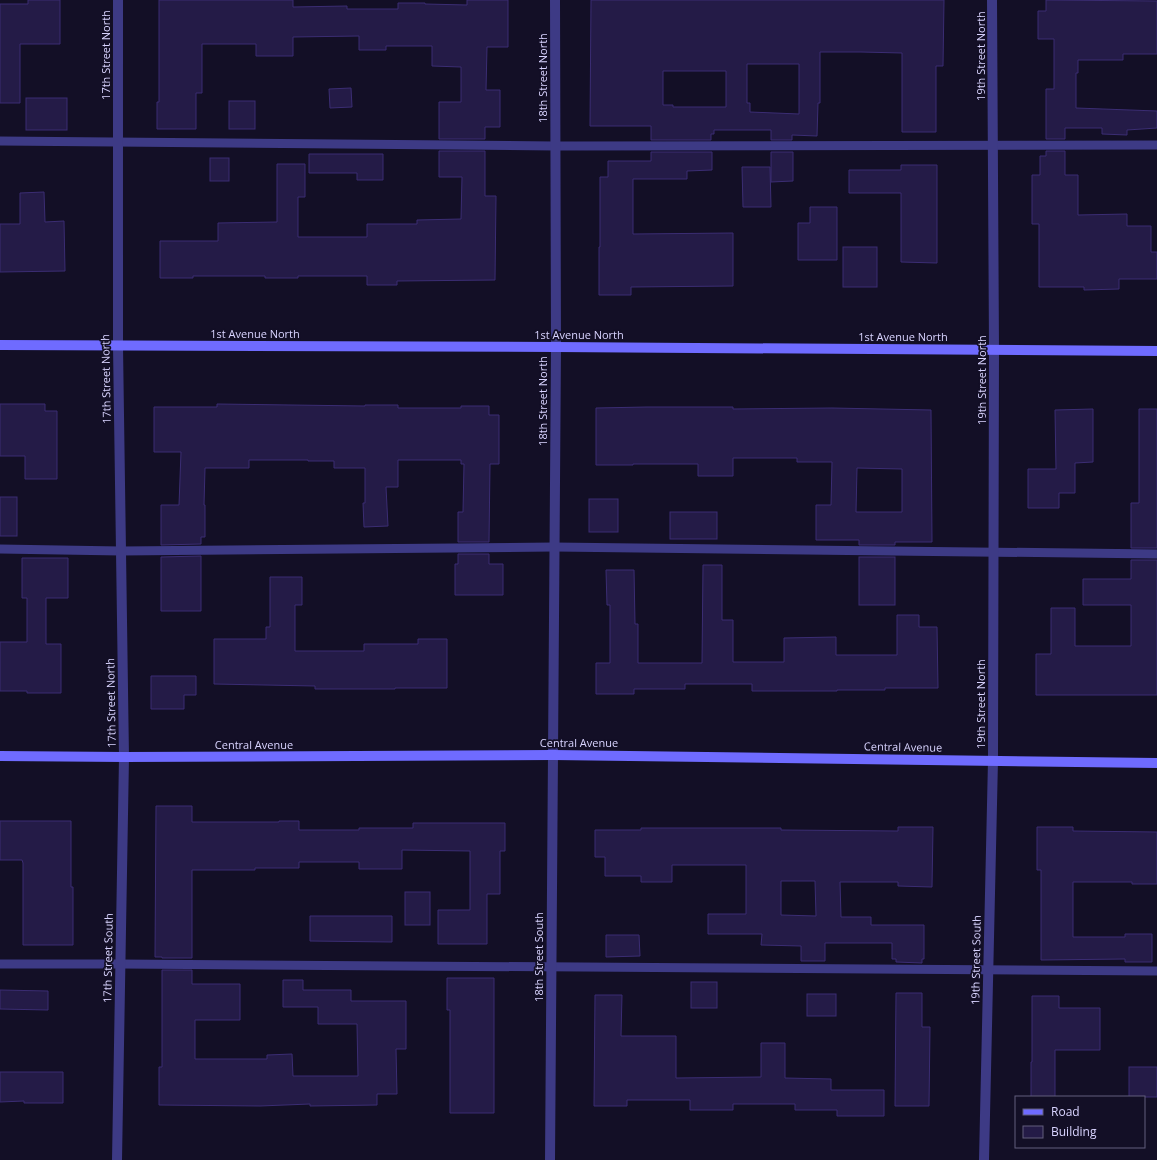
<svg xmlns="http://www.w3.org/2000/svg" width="1157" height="1160" font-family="'Open Sans',sans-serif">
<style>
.building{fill:#241b47;stroke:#3b2d73;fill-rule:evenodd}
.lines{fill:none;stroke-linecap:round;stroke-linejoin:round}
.lane{stroke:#3d3a85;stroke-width:9}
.street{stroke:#3d3a85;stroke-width:10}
.secondary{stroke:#6f6bff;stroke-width:10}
.labels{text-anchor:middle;stroke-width:3.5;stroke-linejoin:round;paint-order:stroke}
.street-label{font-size:11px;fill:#d9d4ff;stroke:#130f26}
</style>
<rect width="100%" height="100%" fill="#130f26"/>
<g class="building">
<path d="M 28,0 L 60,0 L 60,44 L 20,44 L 20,103 L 0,103 L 0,4 L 28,4 Z"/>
<path d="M 159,0 L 293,0 L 293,7 L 347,6 L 347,9 L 398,9 L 398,3 L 425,3 L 425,4 L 467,5 L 467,0 L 508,0 L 508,47 L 487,47 L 486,90 L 500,90 L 500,127 L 485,127 L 485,139 L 439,139 L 439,102 L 461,102 L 461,67 L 432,66 L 432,46 L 386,46 L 386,50 L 359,50 L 359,36 L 293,37 L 293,56 L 256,56 L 256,44 L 202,44 L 202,93 L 196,93 L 196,129 L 157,129 L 157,102 L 159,102 Z"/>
<path d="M 591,0 L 944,0 L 943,66 L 936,66 L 936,132 L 902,132 L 902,53 L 861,52 L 820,52 L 820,103 L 818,103 L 817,136 L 792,135 L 792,140 L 771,140 L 771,130 L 714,130 L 714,134 L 711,134 L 711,140 L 651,140 L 651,126 L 590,126 ZM 747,64 L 799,64 L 799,114 L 750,112 L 750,103 L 747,103 ZM 663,71 L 726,71 L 726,107 L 673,107 L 673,105 L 663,105 Z"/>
<path d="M 1046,0 L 1157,1 L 1157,54 L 1123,54 L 1123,60 L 1078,60 L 1078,73 L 1076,73 L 1076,108 L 1157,111 L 1157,128 L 1127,130 L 1127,135 L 1102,134 L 1102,128 L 1065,128 L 1065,139 L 1046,139 L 1046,89 L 1054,89 L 1054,39 L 1038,39 L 1038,11 L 1046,11 Z"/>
<path d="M 351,88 L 352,107 L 330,108 L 329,89 Z"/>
<rect x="26" y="98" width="41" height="32"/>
<rect x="229" y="101" width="26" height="28"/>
<path d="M 439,151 L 485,151 L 485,196 L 496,196 L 495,280 L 397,281 L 397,285 L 367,285 L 367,276 L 298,276 L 298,278 L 265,278 L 265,276 L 193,276 L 193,278 L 160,278 L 160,241 L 218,241 L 218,223 L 277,222 L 277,164 L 305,164 L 305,197 L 298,197 L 298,237 L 367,237 L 367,224 L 417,224 L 417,220 L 461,219 L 462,177 L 439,177 Z"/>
<path d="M 1046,151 L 1065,151 L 1065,175 L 1078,175 L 1078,215 L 1127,214 L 1127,226 L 1151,226 L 1151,252 L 1157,252 L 1157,279 L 1119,279 L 1119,289 L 1084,290 L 1084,287 L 1039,287 L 1039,224 L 1032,224 L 1032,175 L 1040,175 L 1040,156 L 1046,156 Z"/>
<path d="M 651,152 L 712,152 L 712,170 L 687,171 L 687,179 L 633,179 L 633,234 L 733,233 L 733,286 L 631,287 L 631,295 L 599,295 L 599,247 L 600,247 L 600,177 L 608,177 L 608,161 L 651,161 Z"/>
<path d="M 771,152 L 793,152 L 793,181 L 771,182 Z"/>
<path d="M 309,154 L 383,154 L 383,180 L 357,180 L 357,173 L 309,173 Z"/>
<rect x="210" y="158" width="19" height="23"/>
<path d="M 901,165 L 937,165 L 937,263 L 901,262 L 901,193 L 849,193 L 849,170 L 901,170 Z"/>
<path d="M 742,167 L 770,167 L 771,207 L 743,207 Z"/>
<path d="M 44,192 L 45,222 L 64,221 L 65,271 L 0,272 L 0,224 L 20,224 L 20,193 Z"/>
<path d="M 810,207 L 837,207 L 837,260 L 798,260 L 798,223 L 810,223 Z"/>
<rect x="843" y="247" width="34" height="40"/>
<path d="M 0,404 L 45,404 L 45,411 L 57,411 L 57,479 L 25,479 L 25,456 L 0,456 Z"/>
<path d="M 217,404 L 365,406 L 365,405 L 398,405 L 398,408 L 461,408 L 461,406 L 489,406 L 489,415 L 499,415 L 499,464 L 490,464 L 489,542 L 458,542 L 458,512 L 463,512 L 464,464 L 461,464 L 461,460 L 398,460 L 398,487 L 386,487 L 388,526 L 364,527 L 363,503 L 365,503 L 365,468 L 334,468 L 334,461 L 308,461 L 308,460 L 249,460 L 249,468 L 205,468 L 204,505 L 205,505 L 205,537 L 201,537 L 201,544 L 161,545 L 161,505 L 179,505 L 181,452 L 154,452 L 154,407 L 217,407 Z"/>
<path d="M 647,407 L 733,407 L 733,409 L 832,408 L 931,410 L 932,542 L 895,542 L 895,545 L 859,545 L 859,540 L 816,540 L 816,505 L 831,505 L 832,462 L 797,462 L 797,458 L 733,458 L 733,476 L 698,476 L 698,464 L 633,464 L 633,465 L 596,465 L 596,408 ZM 857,468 L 902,469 L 902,512 L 856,512 Z"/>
<path d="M 1093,409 L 1093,462 L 1075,463 L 1075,493 L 1059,493 L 1059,508 L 1028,508 L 1028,469 L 1056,469 L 1055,410 Z"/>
<path d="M 1139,409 L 1157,409 L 1157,548 L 1131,548 L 1131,503 L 1139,503 Z"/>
<rect x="0" y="497" width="17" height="39"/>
<rect x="589" y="499" width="29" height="33"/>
<rect x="670" y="512" width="47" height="27"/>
<path d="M 458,554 L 489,554 L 489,564 L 503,564 L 503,595 L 455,595 L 455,564 L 458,564 Z"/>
<path d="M 201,556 L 201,611 L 161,611 L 161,557 Z"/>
<rect x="859" y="557" width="36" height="48"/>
<path d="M 22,558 L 68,558 L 68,598 L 46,598 L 46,644 L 61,644 L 61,693 L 27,693 L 27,691 L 0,691 L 0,642 L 27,642 L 27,598 L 22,598 Z"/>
<path d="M 1131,560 L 1157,560 L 1157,695 L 1036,695 L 1036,654 L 1051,654 L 1051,608 L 1075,608 L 1075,646 L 1131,646 L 1131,605 L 1083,605 L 1083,579 L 1131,579 Z"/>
<path d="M 703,565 L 722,565 L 722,620 L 733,620 L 733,662 L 784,662 L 784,638 L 836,637 L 836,655 L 897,655 L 897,615 L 919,615 L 919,627 L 937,627 L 938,688 L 885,688 L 885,690 L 837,690 L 837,691 L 752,691 L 752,684 L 685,684 L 685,689 L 634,689 L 634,694 L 596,694 L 596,663 L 610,663 L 610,605 L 607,605 L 606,570 L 634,570 L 635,624 L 638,624 L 638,663 L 702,663 Z"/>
<path d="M 270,577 L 302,577 L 302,605 L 295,605 L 295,651 L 364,651 L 364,644 L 418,644 L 418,639 L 447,639 L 447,688 L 395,688 L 395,689 L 315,689 L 315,686 L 214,684 L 214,639 L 266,639 L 266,627 L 270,627 Z"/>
<path d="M 151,676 L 196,676 L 196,695 L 184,695 L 184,709 L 151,709 Z"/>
<path d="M 156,806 L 192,806 L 192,822 L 279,822 L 279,821 L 299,821 L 299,830 L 359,830 L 359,828 L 413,828 L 413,823 L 505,823 L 505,851 L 500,851 L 500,894 L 487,894 L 487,944 L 438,944 L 438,910 L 470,910 L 470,851 L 402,850 L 402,869 L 359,869 L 359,862 L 299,862 L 299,868 L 255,868 L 255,870 L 192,870 L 192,958 L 162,958 L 162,957 L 155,957 Z"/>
<path d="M 0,821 L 71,821 L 71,887 L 73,887 L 73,945 L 23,945 L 23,863 L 22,860 L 0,860 Z"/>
<path d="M 898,827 L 933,827 L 932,887 L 898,886 L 898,882 L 840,882 L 841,917 L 871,917 L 871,925 L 924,925 L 924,959 L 922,959 L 922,963 L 896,962 L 896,959 L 892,959 L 892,943 L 825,943 L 825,961 L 801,961 L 801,946 L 761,945 L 762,934 L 708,934 L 708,914 L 746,914 L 746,865 L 672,865 L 672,882 L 641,882 L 641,876 L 605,876 L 605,857 L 595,857 L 595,830 L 641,830 L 641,828 L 781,828 L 781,830 L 898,831 ZM 781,881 L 815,881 L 816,916 L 781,915 Z"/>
<path d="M 1037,827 L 1073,827 L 1073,831 L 1157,832 L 1157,884 L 1132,884 L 1132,882 L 1073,882 L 1073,937 L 1125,937 L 1125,934 L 1152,934 L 1152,962 L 1125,962 L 1125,959 L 1041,960 L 1041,870 L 1037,870 Z"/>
<rect x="405" y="892" width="25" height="33"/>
<path d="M 310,916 L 392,916 L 392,942 L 310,941 Z"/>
<path d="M 606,935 L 639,935 L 640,956 L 606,957 Z"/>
<path d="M 162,970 L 192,970 L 192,984 L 240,984 L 240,1020 L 195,1020 L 195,1059 L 267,1059 L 267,1055 L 292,1054 L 293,1076 L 358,1076 L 357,1024 L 318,1024 L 318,1007 L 283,1007 L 283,980 L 303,980 L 303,990 L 351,990 L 351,1001 L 406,1001 L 406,1049 L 396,1049 L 397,1094 L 377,1094 L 377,1105 L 310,1106 L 310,1104 L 260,1106 L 159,1105 L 159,1067 L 162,1067 Z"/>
<path d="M 447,978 L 494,978 L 494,1113 L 450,1113 L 450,1010 L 447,1010 Z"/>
<rect x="691" y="982" width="26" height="26"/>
<path d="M 0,990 L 48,991 L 48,1010 L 0,1009 Z"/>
<path d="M 896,993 L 922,993 L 922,1027 L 930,1027 L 929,1106 L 895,1106 Z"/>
<rect x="807" y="994" width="29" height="22"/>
<path d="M 595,995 L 622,995 L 621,1036 L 676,1036 L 676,1078 L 761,1077 L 761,1043 L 785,1043 L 785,1078 L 831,1079 L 831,1090 L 884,1090 L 884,1116 L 837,1116 L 837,1110 L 795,1110 L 795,1104 L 733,1104 L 733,1110 L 690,1110 L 690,1100 L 627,1100 L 627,1106 L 594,1106 Z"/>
<path d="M 1032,996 L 1059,996 L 1059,1008 L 1100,1008 L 1100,1050 L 1055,1050 L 1055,1097 L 1031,1097 L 1031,1062 L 1032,1062 Z"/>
<rect x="1129" y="1067" width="28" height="30"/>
<path d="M 0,1072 L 63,1072 L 63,1103 L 24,1103 L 24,1101 L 0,1102 Z"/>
</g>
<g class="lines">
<g class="lane">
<path d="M 0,141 L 555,146 L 1157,145"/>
<path d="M 0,549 L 121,551 L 554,547 L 1157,554"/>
<path d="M 0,964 L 120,964 L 1157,971"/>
</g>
<g class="street">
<path d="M 117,1160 L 124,757 L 118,346 L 118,0"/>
<path d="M 550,1160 L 556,347 L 555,0"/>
<path d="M 984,1160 L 993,760 L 994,350 L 992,0"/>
</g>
<g class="secondary">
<path d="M 0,345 L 556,347 L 1157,351"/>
<path d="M 0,756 L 124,757 L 553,755 L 1157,763"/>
</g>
</g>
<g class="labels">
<g class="street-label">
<text transform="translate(106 55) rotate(-90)" y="4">17th Street North</text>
<text transform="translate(981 56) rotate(-90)" y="4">19th Street North</text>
<text transform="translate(543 78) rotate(-90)" y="4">18th Street North</text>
<text x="255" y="338">1st Avenue North</text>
<text x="579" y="339">1st Avenue North</text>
<text x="903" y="341">1st Avenue North</text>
<text transform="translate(106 379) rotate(-91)" y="4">17th Street North</text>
<text transform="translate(982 380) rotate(-90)" y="4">19th Street North</text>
<text transform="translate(543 401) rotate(-90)" y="4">18th Street North</text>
<text transform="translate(111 703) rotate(-91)" y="4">17th Street North</text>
<text transform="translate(981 704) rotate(-90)" y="4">19th Street North</text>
<text x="579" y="747">Central Avenue</text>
<text x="254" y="749">Central Avenue</text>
<text transform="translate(903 747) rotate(1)" y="4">Central Avenue</text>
<text transform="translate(539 957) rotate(-90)" y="4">18th Street South</text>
<text transform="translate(108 958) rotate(-89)" y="4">17th Street South</text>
<text transform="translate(976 960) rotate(-89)" y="4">19th Street South</text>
</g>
</g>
<rect x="1015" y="1096" width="130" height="52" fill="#130f26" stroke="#625e7d"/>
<rect x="1023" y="1109" width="20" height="6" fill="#6f6bff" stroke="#625e7d"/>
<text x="1051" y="1116" font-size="12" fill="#d9d4ff">Road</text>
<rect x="1023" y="1126" width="20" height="12" fill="#241b47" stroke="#625e7d"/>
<text x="1051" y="1136" font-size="12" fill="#d9d4ff">Building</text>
</svg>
